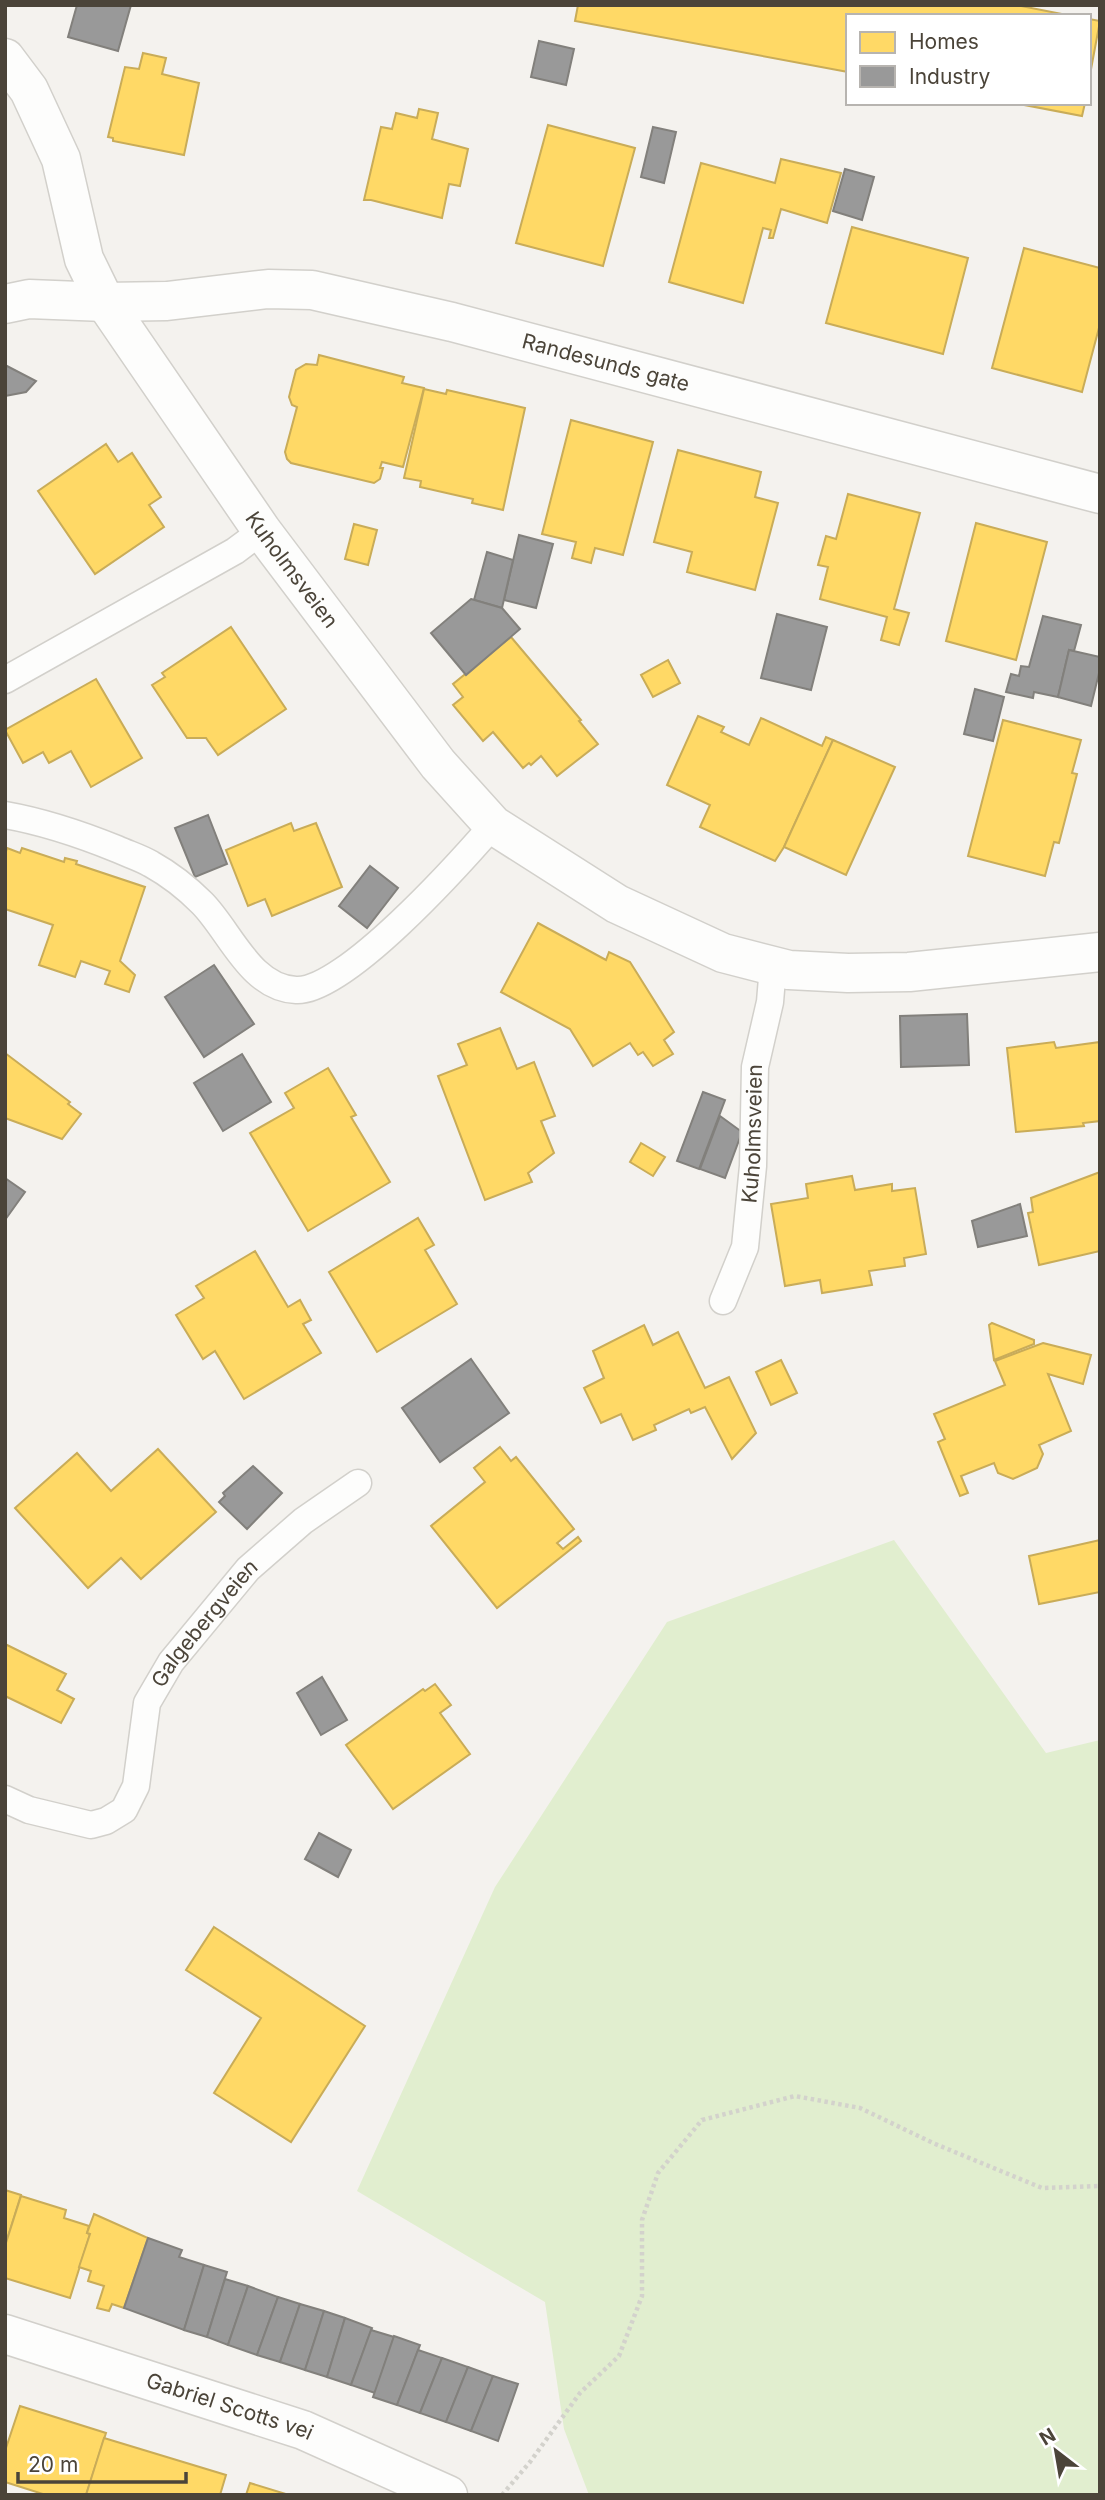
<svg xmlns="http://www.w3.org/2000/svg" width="1105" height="2500" font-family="Inter,sans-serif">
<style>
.green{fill:#e1eecf}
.homes{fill:#ffd966;stroke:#c9ac58;stroke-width:2}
.industry{fill:#999;stroke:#82807c;stroke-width:2}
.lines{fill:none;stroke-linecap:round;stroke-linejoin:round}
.service-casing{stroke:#d2d0cb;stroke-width:29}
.minor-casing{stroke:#d2d0cb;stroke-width:41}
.path{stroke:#d3d2cc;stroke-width:4.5;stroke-dasharray:3.5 3.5;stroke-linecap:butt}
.service{stroke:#fdfdfc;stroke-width:26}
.minor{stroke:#fdfdfc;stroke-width:38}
.labels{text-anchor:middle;stroke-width:7;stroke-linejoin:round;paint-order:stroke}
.street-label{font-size:21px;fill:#4b4439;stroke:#fff}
</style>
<rect width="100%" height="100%" fill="#f4f2ee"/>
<path class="green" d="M 894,1540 L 1046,1753 L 1100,1740 L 1100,2493 L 589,2495 L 564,2429 L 545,2302 L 357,2191 L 495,1887 L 667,1622 Z"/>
<g class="homes">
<path d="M 578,5 L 1016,5 L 1072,16 L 848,16 L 848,72 L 575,21 Z"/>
<path d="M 1089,19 L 1100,21 L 1089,80 Z"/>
<path d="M 143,53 L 166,58 L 162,74 L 199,83 L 184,155 L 113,141 L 113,138 L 108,137 L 125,67 L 139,69 Z"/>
<path d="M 1014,103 L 1085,103 L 1082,116 Z"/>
<path d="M 419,109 L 438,113 L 432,139 L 468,149 L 460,186 L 449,184 L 442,218 L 371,200 L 364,200 L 381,127 L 392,129 L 396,113 L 417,118 Z"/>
<path d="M 548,125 L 635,148 L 603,266 L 516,243 Z"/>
<path d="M 781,159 L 841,173 L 827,223 L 781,209 L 773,238 L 769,238 L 771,230 L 763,228 L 743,303 L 669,282 L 701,163 L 775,183 Z"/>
<path d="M 852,227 L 968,258 L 943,354 L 826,323 Z"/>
<path d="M 1024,248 L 1100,268 L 1100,324 L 1082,392 L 992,368 Z"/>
<path d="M 319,355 L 404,377 L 402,383 L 424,388 L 403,467 L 382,462 L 380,468 L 383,468 L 380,479 L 374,483 L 291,463 L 287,459 L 285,452 L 297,407 L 292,405 L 289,397 L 296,370 L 306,364 L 317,365 Z"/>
<path d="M 424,389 L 446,394 L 447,390 L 525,408 L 503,510 L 472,503 L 473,499 L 420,487 L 421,481 L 404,478 Z"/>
<path d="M 571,420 L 653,442 L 623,555 L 595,548 L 591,563 L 572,558 L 576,542 L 542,534 Z"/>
<path d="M 106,444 L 118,462 L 132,453 L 161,497 L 149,505 L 164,527 L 95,574 L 38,491 Z"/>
<path d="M 678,450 L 761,472 L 755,497 L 778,503 L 755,590 L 687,572 L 692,552 L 654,542 Z"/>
<path d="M 848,494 L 920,513 L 894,609 L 909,613 L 899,645 L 881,640 L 887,617 L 820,599 L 828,567 L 818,565 L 826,536 L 836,539 Z"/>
<path d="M 976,523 L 1047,542 L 1016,660 L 946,641 Z"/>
<path d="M 354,524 L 377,530 L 368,565 L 345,559 Z"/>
<path d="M 231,627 L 286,709 L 218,755 L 206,738 L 187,738 L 152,685 L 165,677 L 162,673 Z"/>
<path d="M 511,637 L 581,720 L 579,721 L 598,744 L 557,776 L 541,756 L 531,765 L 529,763 L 523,768 L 493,732 L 483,741 L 453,705 L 463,697 L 453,684 Z"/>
<path d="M 668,660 L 680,683 L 653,697 L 641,675 Z"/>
<path d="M 96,679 L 142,758 L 91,787 L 71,751 L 49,763 L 43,752 L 23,763 L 5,730 Z"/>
<path d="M 698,716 L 724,727 L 721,732 L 749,745 L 761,718 L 822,746 L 826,737 L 833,740 L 784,847 L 775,861 L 700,827 L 710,805 L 667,785 Z"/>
<path d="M 1003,720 L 1081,740 L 1072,773 L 1077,774 L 1059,843 L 1054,842 L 1045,876 L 968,856 Z"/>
<path d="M 833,740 L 895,767 L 846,875 L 784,847 Z"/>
<path d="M 291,823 L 294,831 L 316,823 L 342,887 L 272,916 L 265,899 L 248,906 L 226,850 Z"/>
<path d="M 7,848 L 20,853 L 22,848 L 64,862 L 65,858 L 77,861 L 76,864 L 145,887 L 120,961 L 135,975 L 129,992 L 105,984 L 110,971 L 81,961 L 75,977 L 39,965 L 53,925 L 5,909 L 5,855 Z"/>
<path d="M 538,923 L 606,960 L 609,952 L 630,962 L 674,1032 L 664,1040 L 673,1054 L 653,1066 L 643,1052 L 638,1055 L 630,1043 L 593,1066 L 570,1029 L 501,992 Z"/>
<path d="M 500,1028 L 517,1069 L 534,1062 L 555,1116 L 541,1121 L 554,1153 L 528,1173 L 532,1182 L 485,1200 L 438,1076 L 467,1065 L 458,1044 Z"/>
<path d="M 1054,1042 L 1056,1048 L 1100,1042 L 1100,1121 L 1083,1123 L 1084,1126 L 1016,1132 L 1007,1048 Z"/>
<path d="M 5,1053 L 70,1102 L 68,1104 L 81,1114 L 62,1139 L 5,1118 Z"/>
<path d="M 328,1068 L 356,1115 L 351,1117 L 390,1182 L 308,1231 L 250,1133 L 294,1108 L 285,1093 Z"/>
<path d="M 641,1143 L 665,1157 L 653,1176 L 630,1162 Z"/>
<path d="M 1100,1172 L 1100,1251 L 1039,1265 L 1028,1213 L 1033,1212 L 1031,1198 Z"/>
<path d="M 852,1176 L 855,1190 L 892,1184 L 892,1191 L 915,1188 L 926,1254 L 904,1258 L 905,1266 L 869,1271 L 872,1285 L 822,1293 L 820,1280 L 785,1286 L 771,1204 L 808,1198 L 806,1184 Z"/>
<path d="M 418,1218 L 434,1245 L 425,1250 L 457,1304 L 377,1352 L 329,1272 Z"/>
<path d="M 255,1251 L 288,1307 L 300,1300 L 311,1320 L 303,1324 L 321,1353 L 244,1399 L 215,1351 L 203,1359 L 176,1315 L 204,1298 L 196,1286 Z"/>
<path d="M 992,1323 L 1034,1340 L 1034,1344 L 994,1360 L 989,1325 Z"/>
<path d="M 644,1325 L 653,1345 L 678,1332 L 705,1388 L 729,1377 L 756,1433 L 732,1459 L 705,1407 L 691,1413 L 689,1409 L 654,1425 L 656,1430 L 633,1440 L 621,1414 L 601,1423 L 584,1388 L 604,1378 L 593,1351 Z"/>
<path d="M 1043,1343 L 1091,1355 L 1083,1384 L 1048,1374 L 1071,1431 L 1039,1445 L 1043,1454 L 1037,1468 L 1013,1479 L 998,1473 L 994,1463 L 961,1476 L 968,1493 L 960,1496 L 938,1442 L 945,1439 L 934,1414 L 1005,1385 L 995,1361 Z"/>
<path d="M 781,1360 L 797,1393 L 771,1405 L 756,1372 Z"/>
<path d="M 500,1447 L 511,1461 L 516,1457 L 574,1529 L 557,1543 L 563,1549 L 578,1537 L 581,1541 L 497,1608 L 431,1526 L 485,1482 L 474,1468 Z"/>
<path d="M 158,1449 L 216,1512 L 141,1579 L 121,1558 L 88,1588 L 15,1508 L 77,1453 L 111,1491 Z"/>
<path d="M 1100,1540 L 1100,1592 L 1039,1604 L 1029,1556 Z"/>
<path d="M 5,1644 L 66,1674 L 57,1690 L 74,1699 L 61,1723 L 5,1696 Z"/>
<path d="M 435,1684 L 451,1705 L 440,1713 L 470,1754 L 393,1809 L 346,1745 L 423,1689 L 425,1691 Z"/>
<path d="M 214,1927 L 365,2026 L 291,2142 L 214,2093 L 261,2018 L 186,1970 Z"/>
<path d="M 5,2190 L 21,2195 L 5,2246 Z"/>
<path d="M 21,2196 L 66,2210 L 64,2218 L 89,2226 L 87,2233 L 90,2234 L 70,2298 L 5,2278 L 5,2246 Z"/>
<path d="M 94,2214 L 148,2238 L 124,2308 L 112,2304 L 109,2311 L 97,2308 L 104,2286 L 88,2281 L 91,2271 L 79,2267 L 90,2234 L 87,2233 Z"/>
<path d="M 20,2406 L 106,2433 L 86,2495 L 46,2495 L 5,2482 L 5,2451 Z"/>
<path d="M 104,2438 L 226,2475 L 220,2495 L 86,2495 Z"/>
<path d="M 250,2483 L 289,2495 L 246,2495 Z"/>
</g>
<g class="industry">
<path d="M 77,5 L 131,5 L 118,51 L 68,37 Z"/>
<path d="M 539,41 L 574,49 L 566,85 L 531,77 Z"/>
<path d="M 653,127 L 676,132 L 664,183 L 641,177 Z"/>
<path d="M 845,169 L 874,177 L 862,220 L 833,211 Z"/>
<path d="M 5,365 L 36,381 L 26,392 L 5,396 Z"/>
<path d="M 519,535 L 553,544 L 536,608 L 504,600 Z"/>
<path d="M 487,552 L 513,560 L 502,608 L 474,600 Z"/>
<path d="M 471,599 L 502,608 L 520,629 L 466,675 L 431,633 Z"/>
<path d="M 777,614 L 827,627 L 811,690 L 761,678 Z"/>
<path d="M 1043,616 L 1081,625 L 1074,651 L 1069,650 L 1058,697 L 1034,692 L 1033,698 L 1006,692 L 1011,674 L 1019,676 L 1021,666 L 1029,667 Z"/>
<path d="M 1069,650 L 1100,657 L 1100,669 L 1091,706 L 1058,697 Z"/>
<path d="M 975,689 L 1004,697 L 993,741 L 964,734 Z"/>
<path d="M 208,815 L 227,864 L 195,877 L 175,828 Z"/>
<path d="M 370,866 L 398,888 L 367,928 L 339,906 Z"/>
<path d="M 214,965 L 254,1024 L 204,1057 L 165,997 Z"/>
<path d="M 967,1014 L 969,1065 L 901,1067 L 900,1016 Z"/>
<path d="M 242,1054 L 271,1102 L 223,1131 L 194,1083 Z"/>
<path d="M 703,1092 L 725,1100 L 699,1169 L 677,1161 Z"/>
<path d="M 720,1116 L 742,1132 L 725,1178 L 700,1169 Z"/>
<path d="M 5,1178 L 25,1192 L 5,1220 Z"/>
<path d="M 1020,1204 L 1027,1236 L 978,1247 L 972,1221 Z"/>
<path d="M 471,1359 L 509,1413 L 440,1462 L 402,1408 Z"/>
<path d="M 253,1466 L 282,1493 L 247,1529 L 219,1502 L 225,1496 L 223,1493 Z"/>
<path d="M 322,1677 L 347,1720 L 321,1735 L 297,1693 Z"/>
<path d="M 319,1833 L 351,1850 L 338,1877 L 305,1859 Z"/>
<path d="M 148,2238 L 182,2250 L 179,2257 L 204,2265 L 184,2330 L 124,2308 Z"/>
<path d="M 204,2265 L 227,2272 L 207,2337 L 184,2330 Z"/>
<path d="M 225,2279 L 248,2286 L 228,2345 L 207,2337 Z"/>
<path d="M 248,2286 L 278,2297 L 257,2355 L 228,2345 Z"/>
<path d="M 278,2297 L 300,2304 L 280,2362 L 257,2355 Z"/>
<path d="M 300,2304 L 324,2311 L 305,2370 L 280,2362 Z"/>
<path d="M 324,2311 L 345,2318 L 327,2377 L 305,2370 Z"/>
<path d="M 345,2318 L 372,2328 L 351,2385 L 327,2377 Z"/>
<path d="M 371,2330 L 394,2337 L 375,2393 L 351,2385 Z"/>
<path d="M 394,2336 L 420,2345 L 397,2405 L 373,2397 Z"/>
<path d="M 418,2350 L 442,2358 L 420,2413 L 397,2405 Z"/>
<path d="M 442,2358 L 468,2367 L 446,2422 L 420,2413 Z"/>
<path d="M 468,2367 L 493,2376 L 471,2431 L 446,2422 Z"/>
<path d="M 493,2376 L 518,2384 L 498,2441 L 471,2431 Z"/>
</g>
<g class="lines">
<defs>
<g id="service">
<path d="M 5,680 L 235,551 L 262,531"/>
<path d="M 5,815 C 45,822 80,834 117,849 C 128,854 141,858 151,864 C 169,874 187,888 202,903 C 230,931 250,988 296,990 C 344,993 460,863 493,825"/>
<path id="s1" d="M 723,1301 L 745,1247 L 753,1166 L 755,1067 L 770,1002 L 773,966"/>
<path id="s2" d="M 5,1799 L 29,1810 L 91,1825 L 106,1821 L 124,1810 L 136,1786 L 147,1703 L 171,1662 L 248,1569 L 303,1521 L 358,1483"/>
</g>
<g id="minor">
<path id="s3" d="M 5,58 L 29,90 L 61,159 L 84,259 L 105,302 L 262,531 L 438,764 L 493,825 L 617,904 L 723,953 L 789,970 L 848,973 L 909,972 L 1100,952"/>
<path id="s4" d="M 5,304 L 29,299 L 105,302 L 167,301 L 268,289 L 312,290 L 452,322 L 1100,494"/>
<path id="s5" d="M 5,2334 L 303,2430 L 448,2495"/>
</g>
</defs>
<use href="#service" class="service-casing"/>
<use href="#minor" class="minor-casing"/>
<path class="path" d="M 502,2495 L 530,2462 L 580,2393 L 619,2356 L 642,2296 L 642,2220 L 658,2173 L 702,2120 L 795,2096 L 860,2108 L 933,2143 L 1042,2188 L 1100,2186"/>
<use href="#service" class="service"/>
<use href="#minor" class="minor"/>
</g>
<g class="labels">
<g class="street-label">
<text dy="7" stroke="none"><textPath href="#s4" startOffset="611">Randesunds gate</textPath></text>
<text dy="7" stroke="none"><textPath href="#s3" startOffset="593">Kuholmsveien</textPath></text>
<text dy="7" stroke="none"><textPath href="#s1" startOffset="172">Kuholmsveien</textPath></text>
<text dy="7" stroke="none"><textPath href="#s2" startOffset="336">Galgebergveien</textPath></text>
<text dy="7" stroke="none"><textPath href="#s5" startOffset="236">Gabriel Scotts vei</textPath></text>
</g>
</g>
<rect width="1105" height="2500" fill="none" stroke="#4b4439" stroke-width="14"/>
<rect x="846" y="14" width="245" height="91" fill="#ffffff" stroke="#b7b4b0" stroke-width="2"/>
<rect x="860" y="32" width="35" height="21" fill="#ffd966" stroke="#b7b4b0" stroke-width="2"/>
<text x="909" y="49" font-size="21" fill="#4b4439">Homes</text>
<rect x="860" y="66" width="35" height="21" fill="#999999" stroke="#b7b4b0" stroke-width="2"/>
<text x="909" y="84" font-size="21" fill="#4b4439">Industry</text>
<g transform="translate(1056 2451) rotate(329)" stroke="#ffffff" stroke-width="5" paint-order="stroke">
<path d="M0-5L12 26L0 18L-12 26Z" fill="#4b4439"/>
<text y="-10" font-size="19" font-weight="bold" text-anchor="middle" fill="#4b4439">N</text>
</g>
<path d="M18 2472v10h168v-10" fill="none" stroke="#4b4439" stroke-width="3.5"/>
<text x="28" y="2472" font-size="21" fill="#4b4439" stroke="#ffffff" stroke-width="5" paint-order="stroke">20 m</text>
</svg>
